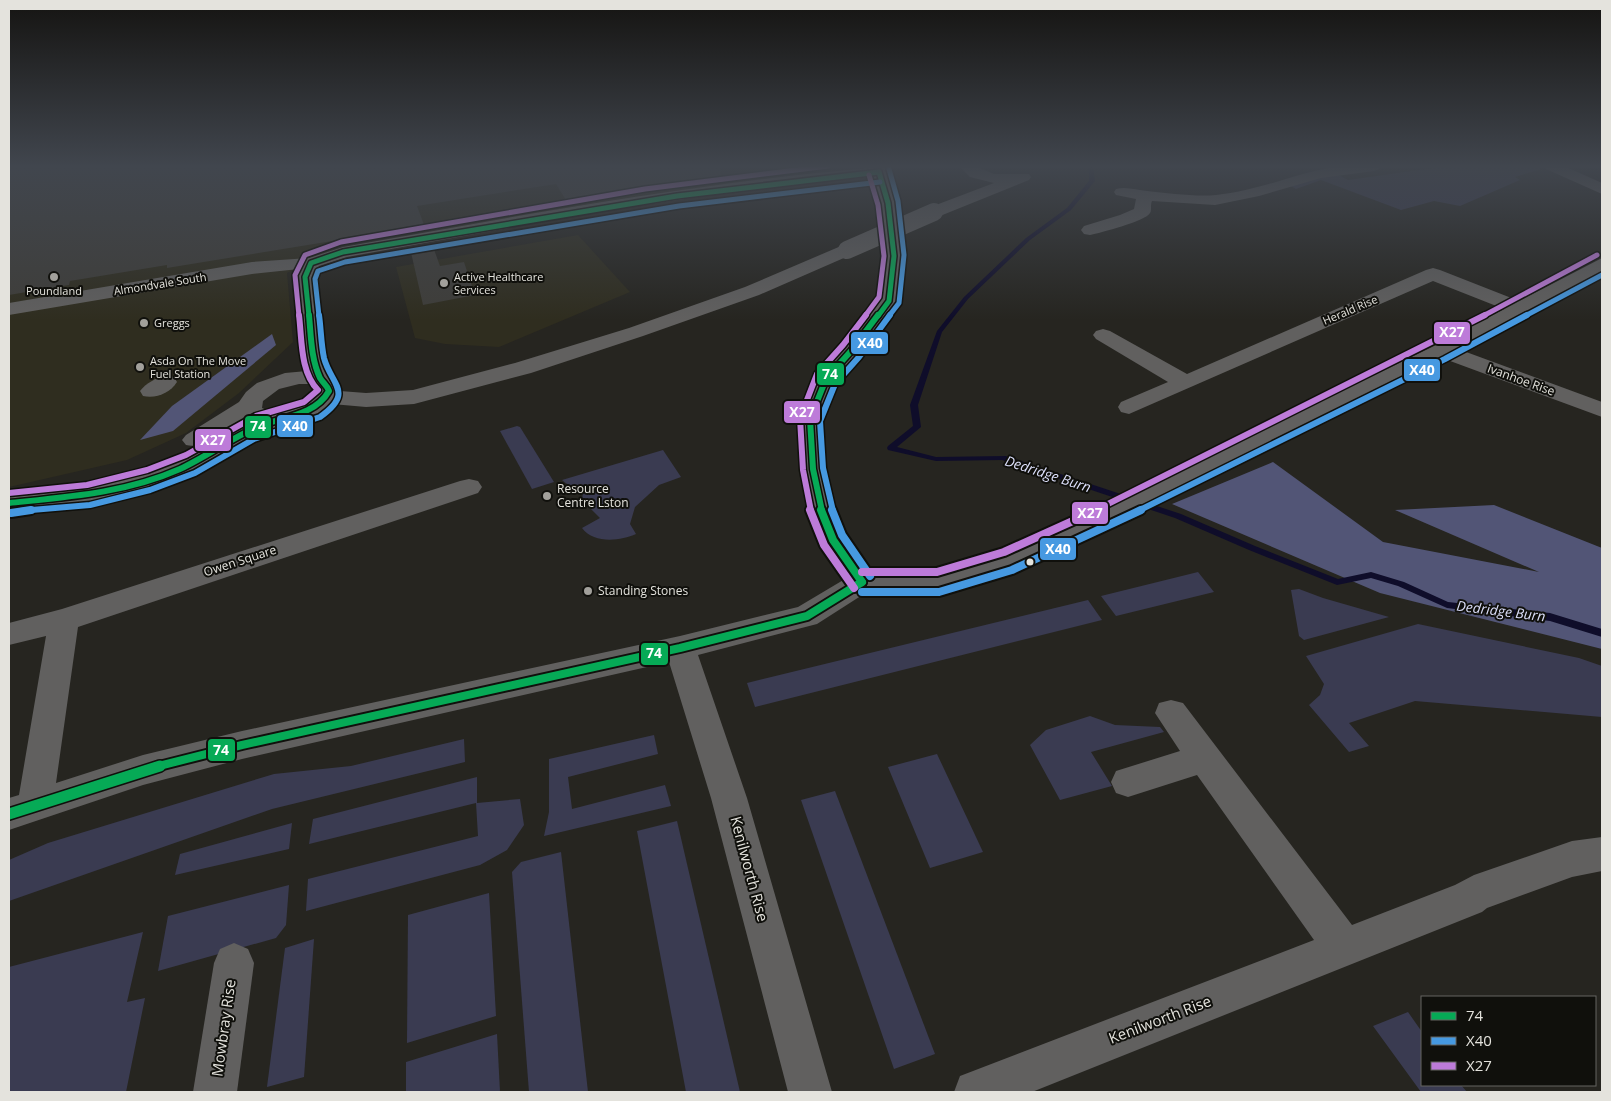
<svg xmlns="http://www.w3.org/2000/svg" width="1611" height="1101" font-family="'Open Sans',sans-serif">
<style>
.built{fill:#2f2d1f}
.green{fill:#3a3b51}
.forest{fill:#525576}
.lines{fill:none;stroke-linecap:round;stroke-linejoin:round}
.stream{fill:#0f0d2a;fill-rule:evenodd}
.building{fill:#3e3d39}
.minor{fill:#61605f;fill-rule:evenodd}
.minor-bridge{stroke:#61605f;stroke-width:18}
.bus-1-far3-casing{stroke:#10100c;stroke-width:8}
.bus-1-far2-casing{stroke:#10100c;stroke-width:9}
.bus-1-far1-casing{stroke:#10100c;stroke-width:12}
.bus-1-casing{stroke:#10100c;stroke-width:14}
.bus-2-far2-casing{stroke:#10100c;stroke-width:8}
.bus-2-far1-casing{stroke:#10100c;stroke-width:9}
.bus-2-casing{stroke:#10100c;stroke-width:12}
.bus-3-far2-casing{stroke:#10100c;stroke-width:8}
.bus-3-far1-casing{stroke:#10100c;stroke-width:9}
.bus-3-casing{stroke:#10100c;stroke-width:12}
.bus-1-far3{stroke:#06aa56;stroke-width:5}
.bus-1-far2{stroke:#06aa56;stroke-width:6}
.bus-1-far1{stroke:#06aa56;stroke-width:8}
.bus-1{stroke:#06aa56;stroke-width:11}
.bus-2-far2{stroke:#4699e1;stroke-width:5}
.bus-2-far1{stroke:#4699e1;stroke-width:6}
.bus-2{stroke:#4699e1;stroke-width:8}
.bus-3-far2{stroke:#bd7bd9;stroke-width:5}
.bus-3-far1{stroke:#bd7bd9;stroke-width:6}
.bus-3{stroke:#bd7bd9;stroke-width:8}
.poi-dot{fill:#a2a09b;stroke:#10100c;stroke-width:2}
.bus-dot{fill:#e4e3dd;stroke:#10100c;stroke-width:2}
.labels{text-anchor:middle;stroke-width:4;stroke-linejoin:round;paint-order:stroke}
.far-poi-label{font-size:11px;fill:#e4e3dd;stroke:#10100c;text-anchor:start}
.far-street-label{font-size:11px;fill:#e4e3dd;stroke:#10100c}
.street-label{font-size:12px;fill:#e4e3dd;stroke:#10100c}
.poi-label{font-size:12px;fill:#e4e3dd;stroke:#10100c;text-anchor:start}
.water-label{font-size:14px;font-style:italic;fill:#dcdffa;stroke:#10100c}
.near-street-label{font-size:15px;fill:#e4e3dd;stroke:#10100c}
.line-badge{stroke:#10100c;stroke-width:2}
.badge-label{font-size:14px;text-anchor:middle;font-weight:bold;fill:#fff}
</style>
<rect width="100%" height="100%" fill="#262520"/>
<g class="built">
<path d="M 9,166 L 854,166 L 608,201 L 339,246 L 287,273 L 293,342 L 239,393 L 186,433 L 127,460 L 9,487 Z"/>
<path d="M 578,235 L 630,292 L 499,347 L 445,344 L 415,338 L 396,267 Z"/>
</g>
<g class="green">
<path d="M 1447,166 L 1535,166 L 1541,169 L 1515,177 L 1520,180 L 1460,206 L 1434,201 L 1401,210 L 1321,180 L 1296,189 L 1289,185 L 1337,174 L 1348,180 Z"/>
<path d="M 517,426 L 520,427 L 554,482 L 532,489 L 500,431 Z"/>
<path d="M 663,450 L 681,477 L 659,485 L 635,507 L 630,524 L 636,534 C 620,541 594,544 582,528 L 600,518 L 582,500 L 583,492 C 576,486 569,487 562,480 Z"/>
<path d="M 1198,572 L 1214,592 L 1116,616 L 1101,596 Z"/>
<path d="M 1299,589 L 1323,598 L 1389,617 L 1304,640 L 1299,636 L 1291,590 Z"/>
<path d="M 1088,600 L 1102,620 L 755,707 L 747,683 Z"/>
<path d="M 1418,624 L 1579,658 L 1602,666 L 1602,717 L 1415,701 L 1349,723 L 1369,746 L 1349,752 L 1309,705 L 1320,695 L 1324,684 L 1306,656 Z"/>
<path d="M 1090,716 L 1115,725 L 1160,727 L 1164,732 L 1091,752 L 1112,786 L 1060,800 L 1030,745 L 1046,730 Z"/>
<path d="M 654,735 L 658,754 L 568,777 L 572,809 L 665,785 L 671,806 L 544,836 L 549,812 L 549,759 Z"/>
<path d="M 464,739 L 465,762 L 272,809 L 9,901 L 9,860 L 48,843 L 274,774 L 351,766 Z"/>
<path d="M 937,754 L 983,852 L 930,868 L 888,767 Z"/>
<path d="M 477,777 L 477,803 L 520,799 L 524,825 L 507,850 L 480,865 L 306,911 L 308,879 L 478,836 L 476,803 L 309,844 L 313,819 Z"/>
<path d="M 835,791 L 935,1054 L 894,1069 L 801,800 Z"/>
<path d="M 677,821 L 740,1092 L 686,1092 L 637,831 Z"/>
<path d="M 292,823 L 289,849 L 175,875 L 180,854 Z"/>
<path d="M 561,852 L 588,1092 L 529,1092 L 512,872 L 521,862 Z"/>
<path d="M 289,885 L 286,925 L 276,938 L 158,971 L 168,916 Z"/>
<path d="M 489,893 L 496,1016 L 407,1043 L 408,915 Z"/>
<path d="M 143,932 L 127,1002 L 145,998 L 126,1092 L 9,1092 L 9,967 Z"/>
<path d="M 314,939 L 304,1077 L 267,1087 L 285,948 Z"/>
<path d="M 1408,1012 L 1422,1032 L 1422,1085 L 1461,1085 L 1467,1092 L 1421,1092 L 1373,1026 Z"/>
<path d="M 497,1034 L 500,1092 L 406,1092 L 406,1062 Z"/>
</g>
<g class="forest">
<path d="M 272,334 L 276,345 L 173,431 L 140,440 L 172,406 Z"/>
<path d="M 1273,462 L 1383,542 L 1539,572 L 1395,510 L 1494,505 L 1602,548 L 1602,649 L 1380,593 L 1172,504 Z"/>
</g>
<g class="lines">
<path class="stream" d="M 1089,166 L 1093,166 L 1095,181 L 1071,210 L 1030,240 L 968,299 L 942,332 L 918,405 L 921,427 L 897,447 L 936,457 L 1006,456 L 1181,514 L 1255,546 L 1338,579 L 1371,572 L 1404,582 L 1448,602 L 1550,613 L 1602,629 L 1602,637 L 1550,621 L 1447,608 L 1398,586 L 1371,578 L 1337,585 L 1249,550 L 1175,518 L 1002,460 L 936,461 L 888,450 L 887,448 L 888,446 L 913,426 L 910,405 L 937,331 L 964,297 L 1026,238 L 1067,208 L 1089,181 Z"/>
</g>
<g class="building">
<path d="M 9,166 L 720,166 L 721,179 L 569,205 L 556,184 L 417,206 L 426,230 L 407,234 L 406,229 L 167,268 L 167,265 L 70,281 L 69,285 L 9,295 Z"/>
<path d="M 432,244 L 440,266 L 464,262 L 475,295 L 423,305 L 410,248 Z"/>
</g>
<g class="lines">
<g class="minor">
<path d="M 869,166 L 885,166 L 896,203 L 903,256 L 899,301 L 858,355 L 836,381 L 822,419 L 825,469 L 833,507 L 846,538 L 870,572 L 938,572 L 998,554 L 1090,514 L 1434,346 L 1504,309 L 1433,281 L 1129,414 L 1121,412 L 1118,407 L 1121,402 L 1168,382 L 1096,339 L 1093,335 L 1096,331 L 1103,329 L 1110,331 L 1187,374 L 1426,270 L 1433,268 L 1440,270 L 1519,301 L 1602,258 L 1602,271 L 1458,349 L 1602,402 L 1602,417 L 1442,358 L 1108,526 L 1018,568 L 938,592 L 867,592 L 817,624 L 698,655 L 747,798 L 832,1092 L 788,1092 L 711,798 L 669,662 L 242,759 L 143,785 L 9,830 L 9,798 L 19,795 L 46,636 L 9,645 L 9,623 L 62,609 L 460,481 L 469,479 L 478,481 L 482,487 L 478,493 L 78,627 L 56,783 L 143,755 L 242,731 L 680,636 L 798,607 L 845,579 L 819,540 L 807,507 L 801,469 L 798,419 L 815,379 L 844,347 L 879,300 L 885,256 L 880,203 L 872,177 C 695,192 521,226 347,257 L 319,266 L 314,277 L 325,359 L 331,378 L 340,391 L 366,393 L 413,390 L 515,363 L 629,328 L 745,287 L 841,246 L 847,245 L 853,246 L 856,250 L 853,254 L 759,295 L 643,336 L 531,373 L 414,404 L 366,407 L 332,404 C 313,423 287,423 263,434 C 238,446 216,463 190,474 C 134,499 73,506 12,511 L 9,510 L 9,494 L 77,487 L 135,476 L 174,462 L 253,421 L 246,418 C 229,428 206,450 186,445 L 182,440 L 186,435 L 239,402 L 246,392 L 257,383 L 285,373 L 307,371 L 303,359 L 296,277 L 299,269 L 252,274 L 9,315 L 9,303 L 252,262 L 309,258 L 343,247 C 518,216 693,183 870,168 ZM 299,384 L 311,384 L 318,391 C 307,408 280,418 262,408 L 263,401 L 279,389 Z"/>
<path d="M 959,166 L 975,166 L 994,174 L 1029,174 L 1031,177 L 1029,180 L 940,216 L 928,216 L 926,212 L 928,208 L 994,183 L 970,177 Z"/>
<path d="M 1340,166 L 1381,166 L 1379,169 L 1374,171 L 1321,178 L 1259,196 L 1215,205 L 1152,201 C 1150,205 1152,210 1150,213 C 1146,221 1100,233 1090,235 L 1084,234 L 1081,230 L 1084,226 L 1120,215 L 1134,209 L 1136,199 L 1116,195 L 1114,192 L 1116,189 C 1126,186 1137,190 1147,191 C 1168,193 1196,197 1216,195 C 1259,191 1298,172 1340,166 Z"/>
<path d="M 1544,166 L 1564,166 L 1602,183 L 1602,194 L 1546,169 Z"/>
<path d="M 166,375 L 174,377 L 177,382 C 170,393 156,399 143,396 L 140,391 C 146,383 156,378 166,375 Z"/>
<path d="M 1171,700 L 1183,703 L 1352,925 L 1455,885 L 1474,875 L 1572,841 L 1602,837 L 1602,871 L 1572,877 L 1487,908 L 1482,912 L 1032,1092 L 954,1092 L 960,1076 L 1314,940 L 1197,775 L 1128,797 L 1116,793 L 1111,782 L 1116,771 L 1180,751 L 1155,713 L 1159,703 Z"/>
<path d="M 234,943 L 248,949 L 254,963 L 237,1092 L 193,1092 L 214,963 L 220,949 Z"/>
</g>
<path class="minor-bridge" d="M 847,250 L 934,212"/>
<defs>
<g id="bus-1-far3">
<path d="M 309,316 L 305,277 L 311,263 L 343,252 L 677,196 L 879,172"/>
<path d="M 878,316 L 889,301 L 894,256 L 888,203 L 879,172"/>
</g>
<g id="bus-1-far2">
<path d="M 9,503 C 67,497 126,493 180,469 C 206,457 230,439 257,427 C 281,417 315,416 329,391 C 327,385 323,383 320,378 C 311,359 311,336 309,315"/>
<path d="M 822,511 L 813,469 L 810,419 L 826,379 L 851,351 L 878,315"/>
</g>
<g id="bus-1-far1">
<path d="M 821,510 L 833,540 L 862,582"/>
<path d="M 155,767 L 242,745 L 680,648 L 807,616 L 862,582"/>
</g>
<path id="bus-1" d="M 9,814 L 160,766"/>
<g id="bus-2-far2">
<path d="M 889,169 L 898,201 L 904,255 L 899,303 L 889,316"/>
<path d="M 319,316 L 315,279 L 318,271 L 345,262 L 679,206 L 880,182"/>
<path d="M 1525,316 L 1602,275"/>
</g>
<g id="bus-2-far1">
<path d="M 20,511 L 90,505 L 150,490 L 195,473 L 254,439 L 320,417 C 355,392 331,385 324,358 C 321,344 321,329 319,315"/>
<path d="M 833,511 L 823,468 L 820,421 L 835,384 L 859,357 L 890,315"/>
<path d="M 1138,511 L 1445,359 L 1527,315"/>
</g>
<g id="bus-2">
<path d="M 832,510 L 842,535 L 870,576"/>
<path d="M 11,513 L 31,510"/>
<path d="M 862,592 L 939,592 L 1012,570 L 1141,510"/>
</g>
<g id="bus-3-far2">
<path d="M 299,316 L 295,275 L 305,255 L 341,242 L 645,189 L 828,166"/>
<path d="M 865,316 L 879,297 L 884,256 L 878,205 L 869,175"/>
<path d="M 1483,316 L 1597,255"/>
</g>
<g id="bus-3-far1">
<path d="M 9,493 L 87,485 L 147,470 L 186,455 L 256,416 L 304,402 L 318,390 C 300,372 302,339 299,315"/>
<path d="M 811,511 L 803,470 L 800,418 L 817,374 L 843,345 L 866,315"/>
<path d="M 1094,511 L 1485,315"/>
</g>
<g id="bus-3">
<path d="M 810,510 L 824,545 L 854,588"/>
<path d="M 862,572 L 937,572 L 1004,552 L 1097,510"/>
</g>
</defs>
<use href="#bus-1-far3" class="bus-1-far3-casing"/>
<use href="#bus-1-far2" class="bus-1-far2-casing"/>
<use href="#bus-1-far1" class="bus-1-far1-casing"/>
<use href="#bus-1" class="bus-1-casing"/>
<use href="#bus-2-far2" class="bus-2-far2-casing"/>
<use href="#bus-2-far1" class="bus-2-far1-casing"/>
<use href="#bus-2" class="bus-2-casing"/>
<use href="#bus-3-far2" class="bus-3-far2-casing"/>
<use href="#bus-3-far1" class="bus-3-far1-casing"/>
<use href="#bus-3" class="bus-3-casing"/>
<use href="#bus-1-far3" class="bus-1-far3"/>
<use href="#bus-1-far2" class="bus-1-far2"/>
<use href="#bus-1-far1" class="bus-1-far1"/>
<use href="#bus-1" class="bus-1"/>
<use href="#bus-2-far2" class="bus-2-far2"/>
<use href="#bus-2-far1" class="bus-2-far1"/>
<use href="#bus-2" class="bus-2"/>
<use href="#bus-3-far2" class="bus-3-far2"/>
<use href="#bus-3-far1" class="bus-3-far1"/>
<use href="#bus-3" class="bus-3"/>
</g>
<linearGradient id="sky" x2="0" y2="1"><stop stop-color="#151412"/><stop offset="0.52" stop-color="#41464e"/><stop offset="1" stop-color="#41464e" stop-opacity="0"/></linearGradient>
<rect width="1611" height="320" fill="url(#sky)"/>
<g class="poi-dot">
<circle cx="54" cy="277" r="5"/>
<circle cx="444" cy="283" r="5"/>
<circle cx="144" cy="323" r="5"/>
<circle cx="140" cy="367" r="5"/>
<circle cx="547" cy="496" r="5"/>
<circle cx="588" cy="591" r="5"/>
</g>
<circle class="bus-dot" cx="1030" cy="562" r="4.5"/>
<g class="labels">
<g class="far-poi-label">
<text x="454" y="281">Active Healthcare<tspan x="454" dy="13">Services</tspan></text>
<text x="54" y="295" text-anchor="middle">Poundland</text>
<text x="154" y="327">Greggs</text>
<text x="150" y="365">Asda On The Move<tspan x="150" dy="13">Fuel Station</tspan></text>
</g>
<g class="far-street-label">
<text transform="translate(160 284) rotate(-9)" y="4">Almondvale South</text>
<text transform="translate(1350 310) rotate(-23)" y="4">Herald Rise</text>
</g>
<g class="street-label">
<text transform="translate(1521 380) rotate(20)" y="4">Ivanhoe Rise</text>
<text transform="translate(240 561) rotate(-18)" y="4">Owen Square</text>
</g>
<g class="poi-label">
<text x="557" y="493">Resource<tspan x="557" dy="14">Centre Lston</tspan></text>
<text x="598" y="595">Standing Stones</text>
</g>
<g class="water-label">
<text transform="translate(1048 474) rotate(18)" y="5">Dedridge Burn</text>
<text transform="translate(1501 611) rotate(7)" y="5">Dedridge Burn</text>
</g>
<g class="near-street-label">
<text transform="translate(749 869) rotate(75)" y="5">Kenilworth Rise</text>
<text transform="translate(1160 1020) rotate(-21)" y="5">Kenilworth Rise</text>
<text transform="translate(224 1028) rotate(-82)" y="5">Mowbray Rise</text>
</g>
</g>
<g class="line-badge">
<rect x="1433" y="321" width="38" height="24" rx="5" fill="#bd7bd9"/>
<rect x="850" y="331" width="39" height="24" rx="5" fill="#4699e1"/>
<rect x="1403" y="358" width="38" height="24" rx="5" fill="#4699e1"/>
<rect x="816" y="362" width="29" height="24" rx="5" fill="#06aa56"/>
<rect x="783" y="400" width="38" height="24" rx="5" fill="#bd7bd9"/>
<rect x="276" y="414" width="38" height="24" rx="5" fill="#4699e1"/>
<rect x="244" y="415" width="28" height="24" rx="5" fill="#06aa56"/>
<rect x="194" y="428" width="38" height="24" rx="5" fill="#bd7bd9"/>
<rect x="1071" y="501" width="38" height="24" rx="5" fill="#bd7bd9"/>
<rect x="1039" y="537" width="38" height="24" rx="5" fill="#4699e1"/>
<rect x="640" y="642" width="29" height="24" rx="5" fill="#06aa56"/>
<rect x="207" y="738" width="29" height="24" rx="5" fill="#06aa56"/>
</g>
<g class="badge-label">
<text x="1452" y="337">X27</text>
<text x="870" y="348">X40</text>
<text x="1422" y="375">X40</text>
<text x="830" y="379">74</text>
<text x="802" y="417">X27</text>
<text x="295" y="431">X40</text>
<text x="258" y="431">74</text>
<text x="213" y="445">X27</text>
<text x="1090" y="518">X27</text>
<text x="1058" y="554">X40</text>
<text x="654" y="658">74</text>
<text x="221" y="755">74</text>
</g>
<rect width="1611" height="1101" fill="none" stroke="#e4e3dd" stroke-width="20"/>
<rect x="1421" y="996" width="175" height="90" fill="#10100c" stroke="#656460"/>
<rect x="1431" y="1012" width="25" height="8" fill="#06aa56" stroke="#656460"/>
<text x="1466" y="1021" font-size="15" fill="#e4e3dd">74</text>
<rect x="1431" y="1037" width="25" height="8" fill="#4699e1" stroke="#656460"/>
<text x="1466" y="1046" font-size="15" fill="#e4e3dd">X40</text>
<rect x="1431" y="1062" width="25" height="8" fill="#bd7bd9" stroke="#656460"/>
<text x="1466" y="1071" font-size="15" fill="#e4e3dd">X27</text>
</svg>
